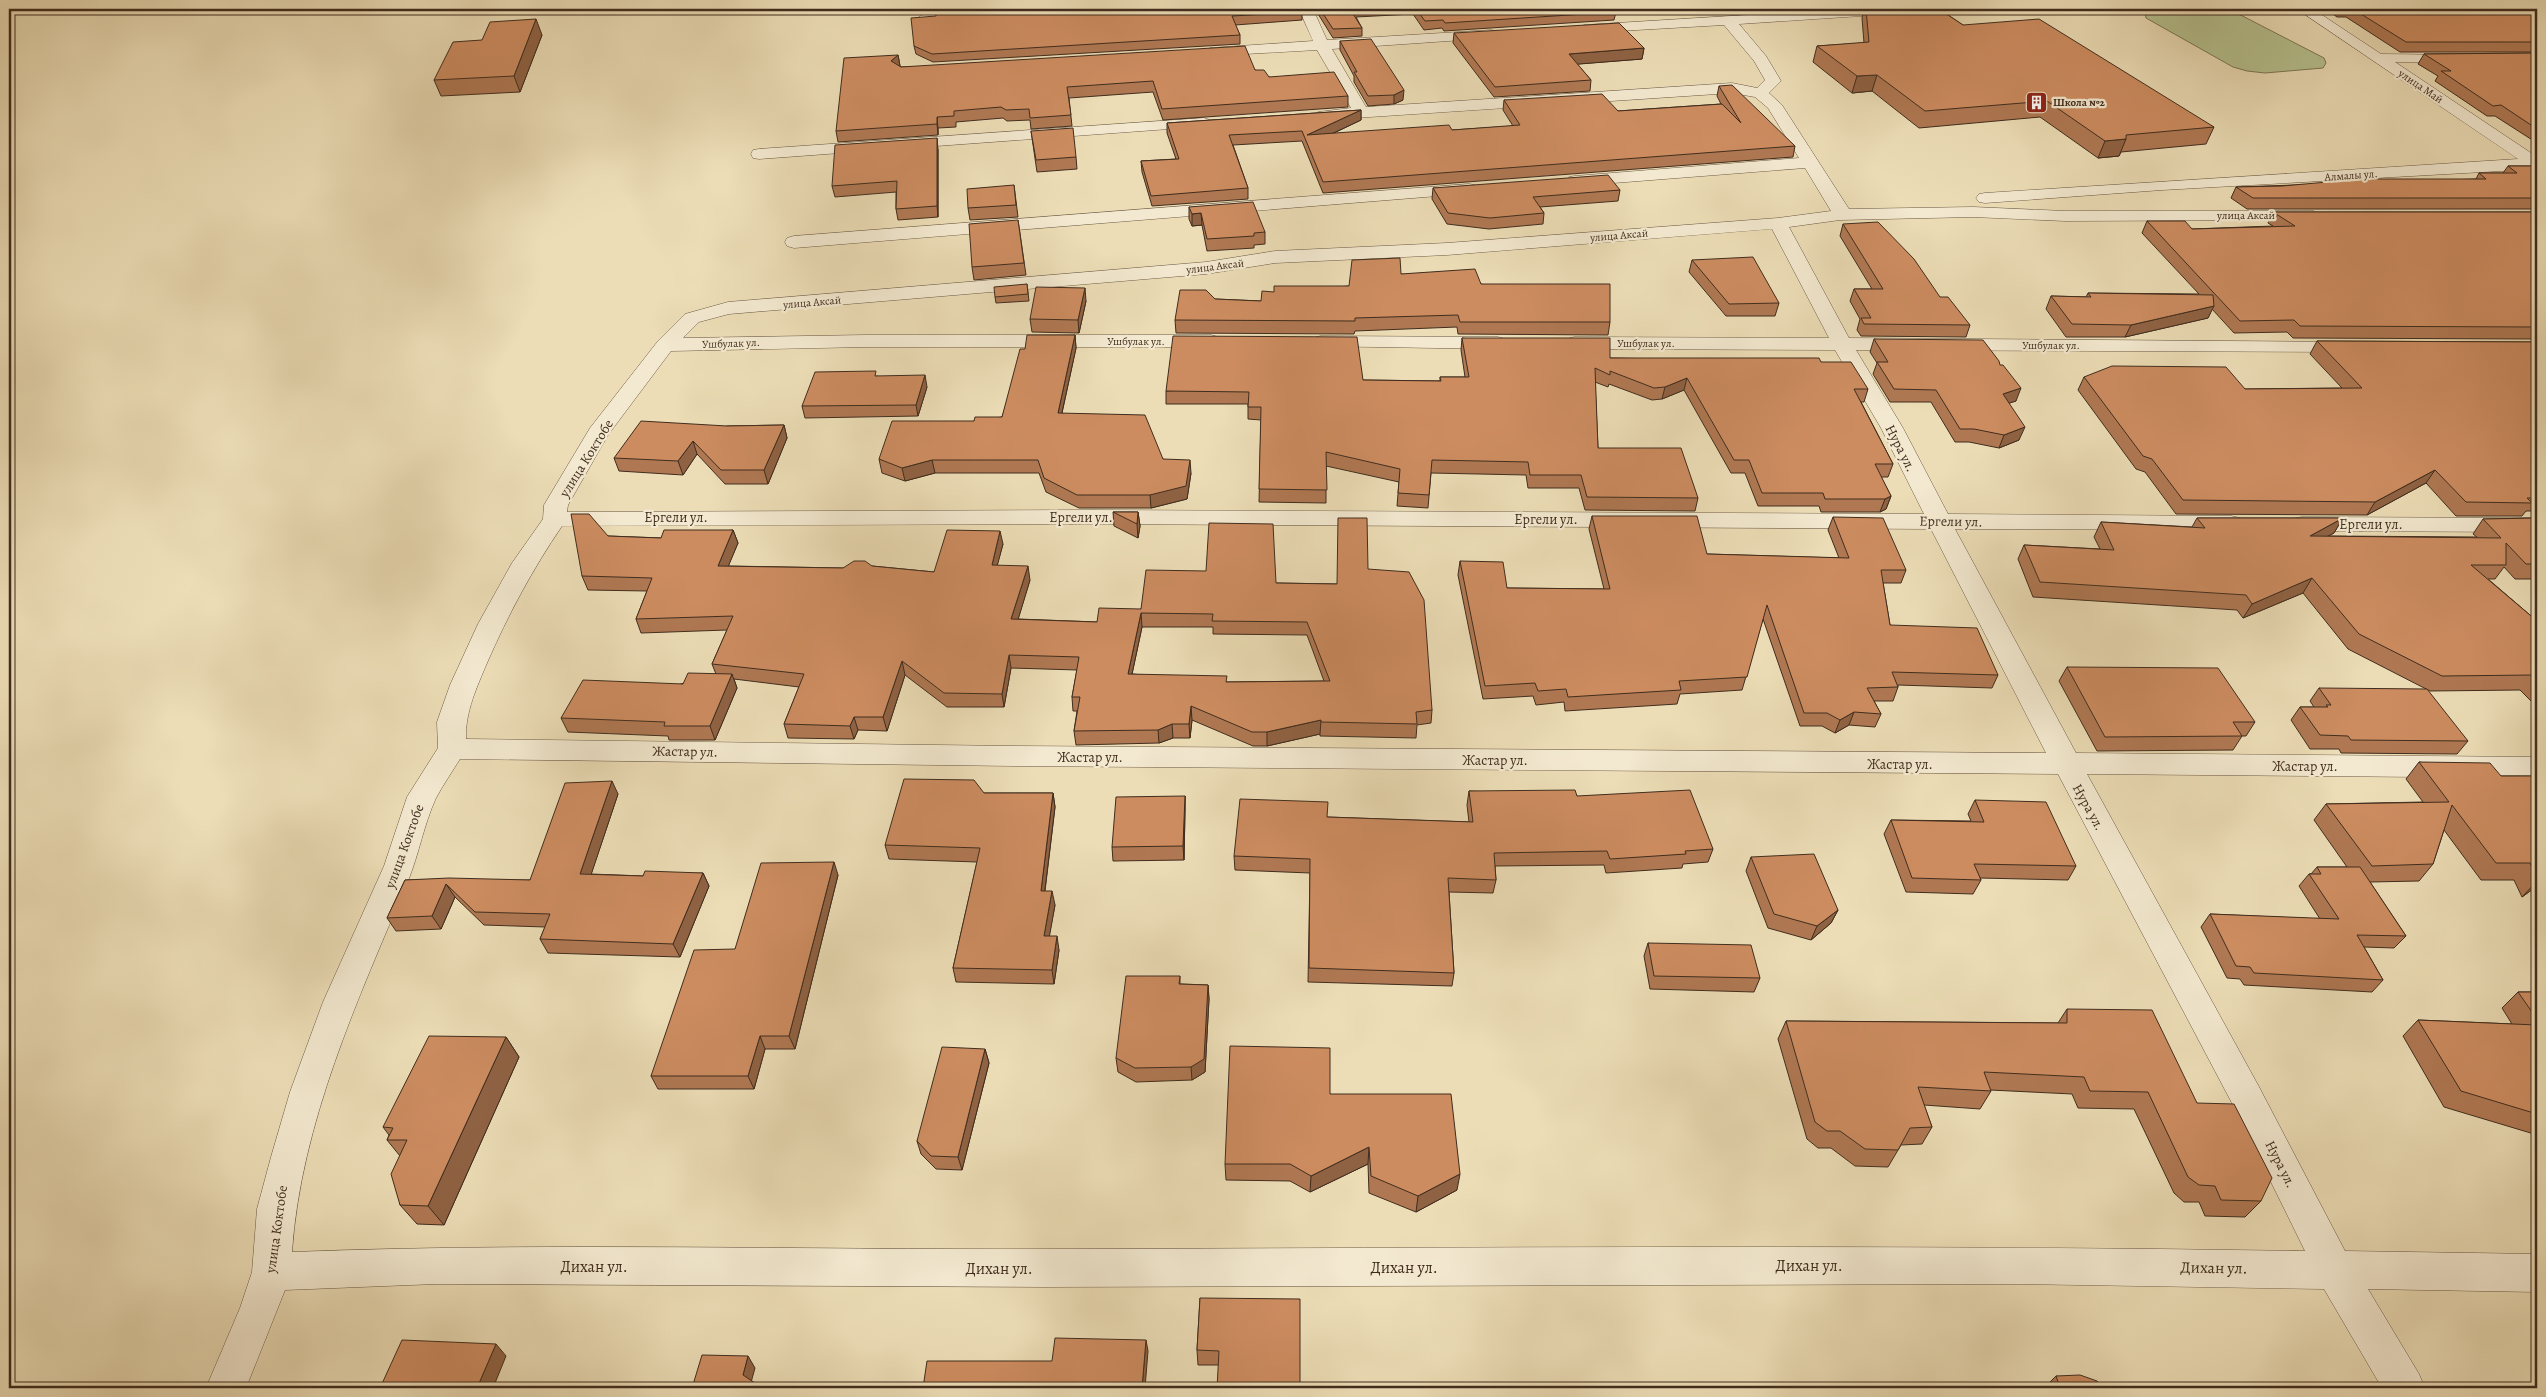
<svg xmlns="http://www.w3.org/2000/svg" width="2546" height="1397" font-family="Alegreya,serif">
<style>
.green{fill:#b6c18f;stroke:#7b7756}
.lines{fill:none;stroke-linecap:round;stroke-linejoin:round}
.minor-casing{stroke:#6b5944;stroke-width:1}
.minor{fill:#f3e9d0;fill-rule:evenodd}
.wall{fill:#af7853;stroke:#402d1e;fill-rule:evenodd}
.shaded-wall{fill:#8f6243;stroke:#402d1e}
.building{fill:#cc8c60;stroke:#402d1e;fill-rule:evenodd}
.labels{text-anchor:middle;stroke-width:4.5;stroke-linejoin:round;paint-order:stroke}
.far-street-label{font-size:11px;fill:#402d1e;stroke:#f3e9d0}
.far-poi-label{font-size:11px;font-weight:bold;fill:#402d1e;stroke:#f3e9d0;text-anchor:start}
.street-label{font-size:14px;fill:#402d1e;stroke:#f3e9d0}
.near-street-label{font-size:16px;fill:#402d1e;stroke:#f3e9d0}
</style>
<rect width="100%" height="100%" fill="#ecddb6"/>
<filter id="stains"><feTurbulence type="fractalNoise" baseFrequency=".004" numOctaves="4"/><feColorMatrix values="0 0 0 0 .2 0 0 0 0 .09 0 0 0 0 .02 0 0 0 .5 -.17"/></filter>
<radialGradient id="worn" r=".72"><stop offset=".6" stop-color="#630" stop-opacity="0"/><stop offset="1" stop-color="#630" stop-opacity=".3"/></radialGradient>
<path class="green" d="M 2152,9 L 2229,9 L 2324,58 L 2326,63 L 2323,68 L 2265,73 L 2247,71 L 2233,67 L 2146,18 L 2145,13 Z"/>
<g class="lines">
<defs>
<g id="minor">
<path d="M 403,9 L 420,9 L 418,12 L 404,13 Z"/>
<path d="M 1299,9 L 1313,9 L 1327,40 L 1492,30 L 1499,34 L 1492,38 L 1332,49 L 1366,107 L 1732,83 L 1757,88 L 1765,80 L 1754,61 L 1724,25 L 1584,33 L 1577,29 L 1584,25 L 1843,9 L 1914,9 L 1907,13 L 1739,24 L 1766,56 L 1781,81 L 1769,93 L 1782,105 L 1849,209 L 1973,207 L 2065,211 L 2314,211 L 2317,215 L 2314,219 L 2308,220 L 2065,221 L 1973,217 L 1840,220 L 1789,227 L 1849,338 L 2358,342 L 2361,346 L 2358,350 L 2351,352 L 1856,350 L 1903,428 L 1948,514 L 2231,516 L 2240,518 L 2243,523 L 2240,528 L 2231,530 L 1955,529 L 2076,753 L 2537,757 L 2537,778 L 2087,774 L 2258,1085 L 2345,1251 L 2537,1254 L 2537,1292 L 2368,1289 L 2419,1374 L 2425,1388 L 2382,1388 L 2324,1289 L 2019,1284 L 1044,1287 L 436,1284 L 285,1290 L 246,1388 L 206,1388 L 240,1308 L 252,1272 L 257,1209 L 271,1157 L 290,1092 L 323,1002 L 384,866 L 407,797 L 438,748 L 437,722 L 450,685 L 478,624 L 512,563 L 543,519 L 544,505 L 590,428 L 658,341 L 685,314 L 728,302 L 1206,262 L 1275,251 L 1447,243 L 1778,218 L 1831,211 L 1805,168 L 1575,186 L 1569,185 L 1566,181 L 1569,177 L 1575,176 L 1799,158 L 1768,108 L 1755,97 L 1732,93 L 1324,120 L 1318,118 L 1316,115 L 1318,112 L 1351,108 L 1317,50 L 1210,56 L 1203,52 L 1210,48 L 1313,41 ZM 1772,229 L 1829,338 L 1574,337 L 1567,339 L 1564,343 L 1567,347 L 1574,349 L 1835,350 L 1881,428 L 1924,514 L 1093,510 L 567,512 L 568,505 L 608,435 L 671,351 L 866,347 L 1211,347 L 1218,345 L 1221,341 L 1218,337 L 1211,335 L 866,335 L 683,338 L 699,322 L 729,314 L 1206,274 L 1275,263 L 1447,255 ZM 1093,524 L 1931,529 L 2046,753 L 1014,746 L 466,739 C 465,712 477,687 487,663 C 508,615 532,570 562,526 ZM 460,759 L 1014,766 L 2058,774 L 2234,1107 L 2305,1251 C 1886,1244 1468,1248 1050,1249 C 797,1250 544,1242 292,1252 C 301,1123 358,999 408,881 C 419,854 424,824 436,798 C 443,785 452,772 460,759 Z"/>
<path d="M 2297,9 L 2313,9 L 2381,54 L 2463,55 L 2465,58 L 2463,61 L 2458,62 L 2395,62 L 2537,157 L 2537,169 L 2162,190 L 1985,203 L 1979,202 L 1976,198 L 1979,194 L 1985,193 L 2518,159 Z"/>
<path d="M 970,10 L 977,14 L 975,17 L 926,21 L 919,17 L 926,13 Z"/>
<path d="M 1204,118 L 1210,120 L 1212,123 L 1210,126 L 759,159 L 753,158 L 751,154 L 753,150 L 759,149 Z"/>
<path d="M 1469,184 L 1475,185 L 1478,189 L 1475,193 L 794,248 L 787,246 L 785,242 L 787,238 L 794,236 Z"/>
<path d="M 1321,336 L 1498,337 L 1505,339 L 1508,343 L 1505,347 L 1498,349 L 1314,346 L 1311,342 L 1314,338 Z"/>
<path d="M 2302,517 L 2537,518 L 2537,532 L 2302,531 L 2293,529 L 2290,524 L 2293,519 Z"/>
</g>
</defs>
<use href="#minor" class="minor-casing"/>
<use href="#minor" class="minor"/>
</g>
<g class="wall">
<path d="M 937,9 L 966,9 L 937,10 Z"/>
<path d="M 1025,9 L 1302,12 L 1302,20 L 1235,25 L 1240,35 L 1240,44 L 933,62 L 916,54 L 914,46 Z"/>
<path d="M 1315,9 L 1613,9 L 1616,12 L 1614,20 L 1444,31 L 1442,28 L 1424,30 L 1413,14 L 1356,17 L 1362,28 L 1362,36 L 1333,38 Z"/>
<path d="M 1864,9 L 1939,9 L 1963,25 L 2214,127 L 2206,144 L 2121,152 L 2119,156 L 2098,158 L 2040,117 L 1919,128 L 1872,91 L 1852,93 L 1813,62 L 1817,46 L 1864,43 L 1862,18 Z"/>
<path d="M 2326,9 L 2537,9 L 2537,52 L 2400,52 L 2346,17 L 2337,17 Z"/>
<path d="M 1454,33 L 1644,48 L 1642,59 L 1577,64 L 1591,80 L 1590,91 L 1494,97 L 1453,43 Z"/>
<path d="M 542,35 L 520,92 L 441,96 L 434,80 Z"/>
<path d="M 1340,41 L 1403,100 L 1394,104 L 1368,106 L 1354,82 L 1354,76 L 1340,50 Z"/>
<path d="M 2537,53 L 2537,143 L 2495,116 L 2487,116 L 2435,81 L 2438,76 L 2418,64 L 2424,54 Z"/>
<path d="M 898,55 L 900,66 L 901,67 L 1255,70 L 1269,77 L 1348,96 L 1348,107 L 1163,120 L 1153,92 L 1069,98 L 1072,126 L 1031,129 L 1030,120 L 1007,121 L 1003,118 L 956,122 L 956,127 L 938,128 L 938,135 L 838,142 L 836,131 Z"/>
<path d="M 1719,86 L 1795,146 L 1793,157 L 1323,193 L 1302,141 L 1233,145 L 1248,188 L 1248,199 L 1152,206 L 1142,172 L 1141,161 L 1176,159 L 1167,133 L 1167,123 L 1361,110 L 1361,120 L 1332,134 L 1452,130 L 1513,126 L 1503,110 L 1504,100 L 1618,111 L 1721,104 L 1717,96 Z"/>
<path d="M 1031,131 L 1076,157 L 1077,169 L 1037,172 Z"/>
<path d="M 938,149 L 938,217 L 898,220 L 896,209 L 896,192 L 835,197 L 832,186 Z"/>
<path d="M 2508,166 L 2537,166 L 2537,209 L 2247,209 L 2231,198 L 2236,187 L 2476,179 L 2479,173 L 2503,173 Z"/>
<path d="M 1014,185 L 1018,217 L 970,220 L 968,208 Z"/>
<path d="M 1433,188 L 1620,190 L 1618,201 L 1540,207 L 1544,213 L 1543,224 L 1489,229 L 1447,224 L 1432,199 Z"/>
<path d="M 1189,207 L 1265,232 L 1265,244 L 1254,245 L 1254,248 L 1207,251 L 1202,225 L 1192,226 L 1189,219 Z"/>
<path d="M 2273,212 L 2537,212 L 2537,339 L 2293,338 L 2287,332 L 2234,333 L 2212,309 L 2208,318 L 2125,337 L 2066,337 L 2046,309 L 2051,296 L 2086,297 L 2088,293 L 2199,294 L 2142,233 L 2147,221 L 2192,229 L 2273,226 L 2268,223 Z"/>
<path d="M 1018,220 L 1026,275 L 974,280 L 972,267 Z"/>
<path d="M 1843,224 L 1940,297 L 1970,325 L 1966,337 L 1861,336 L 1857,330 L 1860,319 L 1850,301 L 1854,289 L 1872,289 L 1840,236 Z"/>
<path d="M 1692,260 L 1779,303 L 1775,316 L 1726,316 L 1689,272 Z"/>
<path d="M 1401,274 L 1481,284 L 1610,322 L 1608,335 L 1458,334 L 1457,327 L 1355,331 L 1354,334 L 1176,333 L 1175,320 L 1215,299 L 1261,301 L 1274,292 L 1349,286 Z"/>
<path d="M 1027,284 L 1029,301 L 996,303 L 995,297 Z"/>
<path d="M 1086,301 L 1079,333 L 1032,332 L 1030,319 Z"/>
<path d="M 1075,335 L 1076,348 L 1062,413 L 1163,459 L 1191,473 L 1187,499 L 1151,508 L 1079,508 L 1046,492 L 1039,473 L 935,473 L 905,481 L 882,473 L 879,459 L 974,421 L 1002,417 L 1025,349 Z"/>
<path d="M 1462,338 L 1610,358 L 1821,362 L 1868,389 L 1864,402 L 1861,402 L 1893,464 L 1888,477 L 1881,477 L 1891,496 L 1886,509 L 1880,512 L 1821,512 L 1819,506 L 1758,506 L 1745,473 L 1731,473 L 1684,390 L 1662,399 L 1652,400 L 1609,384 L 1608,387 L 1595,382 L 1598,448 L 1698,498 L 1695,511 L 1585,510 L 1579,488 L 1528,488 L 1526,475 L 1431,473 L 1428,508 L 1397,506 L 1399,482 L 1326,466 L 1326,503 L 1259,502 L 1261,420 L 1248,419 L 1248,404 L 1166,404 L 1166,391 L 1363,380 L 1440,381 L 1440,377 L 1465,377 L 1461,350 Z"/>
<path d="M 1874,339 L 2000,365 L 2016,401 L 2009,403 L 2019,440 L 1999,448 L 1969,442 L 1955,442 L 1931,402 L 1890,402 L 1873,374 L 1877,363 L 1870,352 Z"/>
<path d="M 2317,341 L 2537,342 L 2537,511 L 2526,511 L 2522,516 L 2456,516 L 2426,483 L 2367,515 L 2176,514 L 2145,472 L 2136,469 L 2078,390 L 2084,377 L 2245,389 L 2342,388 L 2310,354 Z"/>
<path d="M 877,376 L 927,387 L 918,416 L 805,418 L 802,406 Z"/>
<path d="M 784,425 L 787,438 L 768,484 L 725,484 L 697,454 L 683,475 L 619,471 L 614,458 L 727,426 Z"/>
<path d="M 1113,512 L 1138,512 L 1140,526 L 1138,538 L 1114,526 Z"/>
<path d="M 1592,516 L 1707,554 L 1839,558 L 1828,530 L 1833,517 L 1906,570 L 1901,583 L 1883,583 L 1890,625 L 1998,675 L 1992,688 L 1898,685 L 1898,687 L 1893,701 L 1874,701 L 1881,714 L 1875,727 L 1849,725 L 1835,733 L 1822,726 L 1800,726 L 1763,619 L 1742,690 L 1680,694 L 1677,704 L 1565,711 L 1564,702 L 1536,705 L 1533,696 L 1483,699 L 1458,575 L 1460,561 L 1507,588 L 1604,589 L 1589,529 Z"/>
<path d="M 2197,518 L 2343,518 L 2334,533 L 2328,536 L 2477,537 L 2473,534 L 2483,519 L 2537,518 L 2537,579 L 2515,579 L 2504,567 L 2495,579 L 2488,579 L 2537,621 L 2537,702 L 2532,702 L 2520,690 L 2430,691 L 2348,649 L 2303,593 L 2243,618 L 2237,610 L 2033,597 L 2018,559 L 2024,545 L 2100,549 L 2094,537 L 2101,522 L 2192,527 Z"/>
<path d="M 733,530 L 738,543 L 728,566 L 843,568 L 872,566 L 934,572 L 1003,544 L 997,565 L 1030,580 L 1018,619 L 1097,622 L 1141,609 L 1276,583 L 1337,584 L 1368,569 L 1432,710 L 1431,723 L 1417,725 L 1416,738 L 1320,736 L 1320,734 L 1267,746 L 1253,746 L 1192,720 L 1190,738 L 1173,738 L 1159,743 L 1076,745 L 1074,731 L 1077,711 L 1073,711 L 1072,697 L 1077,670 L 1011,668 L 1004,707 L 947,707 L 905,675 L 887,731 L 858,730 L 854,739 L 788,738 L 784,724 L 799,687 L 734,679 L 737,688 L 715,740 L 669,740 L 668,736 L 568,732 L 561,718 L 716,674 L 712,664 L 727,630 L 641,633 L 636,619 L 647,591 L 588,590 L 582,576 L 608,536 L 661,538 ZM 1142,627 L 1213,627 L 1213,634 L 1307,635 L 1324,681 L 1227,682 L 1132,674 Z"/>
<path d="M 2067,667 L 2255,722 L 2246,736 L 2242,736 L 2233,750 L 2097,751 L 2059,681 Z"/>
<path d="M 2319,688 L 2468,741 L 2457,754 L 2341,753 L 2339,749 L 2310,749 L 2291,720 L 2300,707 L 2314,707 L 2310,701 Z"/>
<path d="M 2419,762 L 2501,776 L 2537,776 L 2537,886 L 2522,897 L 2514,880 L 2481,880 L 2444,830 L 2433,864 L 2419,881 L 2370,882 L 2406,936 L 2394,948 L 2364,947 L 2383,980 L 2372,992 L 2244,985 L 2240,979 L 2227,978 L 2201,927 L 2210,914 L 2320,919 L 2299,886 L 2309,874 L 2311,874 L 2317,867 L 2347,867 L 2314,820 L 2326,804 L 2423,802 L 2406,779 Z"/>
<path d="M 1469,791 L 1577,796 L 1713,849 L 1708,862 L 1683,864 L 1682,868 L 1606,873 L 1604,865 L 1495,866 L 1496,880 L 1493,893 L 1449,892 L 1454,973 L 1452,986 L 1308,982 L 1310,873 L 1235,870 L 1234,856 L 1327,817 L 1469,822 L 1467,805 Z"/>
<path d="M 984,793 L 1053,793 L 1055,807 L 1045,891 L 1055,905 L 1049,936 L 1059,950 L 1054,984 L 956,982 L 953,968 L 977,862 L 889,859 L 885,845 Z"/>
<path d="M 618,794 L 591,874 L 643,876 L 703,873 L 709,886 L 680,957 L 548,953 L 540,939 L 545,927 L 484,925 L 455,897 L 441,929 L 396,931 L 387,918 L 405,880 L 530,880 Z"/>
<path d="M 1185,796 L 1185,810 L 1184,860 L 1113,861 L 1112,847 Z"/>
<path d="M 1975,800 L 2076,866 L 2068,880 L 1980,878 L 1981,880 L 1973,894 L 1906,892 L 1884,834 L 1891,820 L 1971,821 L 1968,814 Z"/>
<path d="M 1751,857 L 1838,910 L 1831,923 L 1811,940 L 1768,928 L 1746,871 Z"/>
<path d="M 838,875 L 795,1049 L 765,1049 L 754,1089 L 658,1089 L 651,1076 L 735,949 Z"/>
<path d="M 1648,943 L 1760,978 L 1754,992 L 1650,989 L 1644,956 Z"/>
<path d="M 1180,976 L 1180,984 L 1208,985 L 1209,999 L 1205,1072 L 1192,1080 L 1136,1082 L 1118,1072 L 1116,1058 Z"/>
<path d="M 2518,992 L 2537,992 L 2537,1132 L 2534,1134 L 2444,1107 L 2403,1036 L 2418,1020 L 2512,1024 L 2502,1008 Z"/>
<path d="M 2067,1009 L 2197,1103 L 2261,1201 L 2245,1217 L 2205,1216 L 2199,1202 L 2184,1202 L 2174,1193 L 2134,1109 L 2078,1108 L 2072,1094 L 1990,1090 L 1991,1091 L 1980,1109 L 1924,1105 L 1932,1127 L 1922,1144 L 1901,1145 L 1888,1167 L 1855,1166 L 1831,1148 L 1818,1148 L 1807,1139 L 1778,1039 L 1786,1021 L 2058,1023 Z"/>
<path d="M 506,1037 L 519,1057 L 444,1225 L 417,1224 L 400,1205 L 400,1156 L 387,1140 L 389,1135 L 383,1127 Z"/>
<path d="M 985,1049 L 989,1063 L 962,1170 L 936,1169 L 921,1154 L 917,1141 Z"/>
<path d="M 1330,1094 L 1457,1190 L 1416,1212 L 1369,1193 L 1368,1164 L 1310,1192 L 1290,1181 L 1226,1180 L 1225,1164 Z"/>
<path d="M 1200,1298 L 1300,1388 L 1218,1365 L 1198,1365 L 1197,1350 Z"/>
<path d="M 2056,1376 L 2104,1388 L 2044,1388 Z"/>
</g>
<g class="shaded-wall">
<path d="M 536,19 L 542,35 L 520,92 L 514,76 Z"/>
<path d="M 1644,48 L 1642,59 L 1567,65 L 1569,54 Z"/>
<path d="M 898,55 L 900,66 L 893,72 L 891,61 Z"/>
<path d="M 1877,75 L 1872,91 L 1852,93 L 1857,76 Z"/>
<path d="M 1404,90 L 1403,100 L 1394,104 L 1394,95 Z"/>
<path d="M 1361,110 L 1361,120 L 1308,145 L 1307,135 Z"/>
<path d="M 937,117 L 938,128 L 938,135 L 937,124 Z"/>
<path d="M 937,138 L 938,149 L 938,217 L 937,206 Z"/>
<path d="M 2126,139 L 2119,156 L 2098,158 L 2105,141 Z"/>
<path d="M 1201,213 L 1202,225 L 1192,226 L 1192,214 Z"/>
<path d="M 1085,288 L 1086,301 L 1079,333 L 1078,320 Z"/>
<path d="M 2214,306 L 2208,318 L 2125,337 L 2131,325 Z"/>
<path d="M 1075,335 L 1076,348 L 1059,426 L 1058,413 Z"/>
<path d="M 925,375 L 927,387 L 918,416 L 916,405 Z"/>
<path d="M 1687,378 L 1684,390 L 1662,399 L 1665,387 Z"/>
<path d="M 2021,388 L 2016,401 L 1997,407 L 2003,394 Z"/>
<path d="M 784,425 L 787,438 L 768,484 L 764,470 Z"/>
<path d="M 2025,427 L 2019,440 L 1999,448 L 2004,435 Z"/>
<path d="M 693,441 L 697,454 L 683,475 L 678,461 Z"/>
<path d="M 932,460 L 935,473 L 905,481 L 902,468 Z"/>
<path d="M 1190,460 L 1191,473 L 1187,499 L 1151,508 L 1150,495 Z"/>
<path d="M 2435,470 L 2426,483 L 2367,515 L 2375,502 Z"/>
<path d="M 1891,496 L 1886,509 L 1880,512 L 1885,499 Z"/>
<path d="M 1138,512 L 1140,526 L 1138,538 L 1137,524 Z"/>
<path d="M 2343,518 L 2334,533 L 2301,550 L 2310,536 Z"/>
<path d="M 733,530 L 738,543 L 723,579 L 718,566 Z"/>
<path d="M 1000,531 L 1003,544 L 994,578 L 992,565 Z"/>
<path d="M 1028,566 L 1030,580 L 1014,633 L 1011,619 Z"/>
<path d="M 2312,578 L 2303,593 L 2243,618 L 2252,604 Z"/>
<path d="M 1141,613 L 1142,627 L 1129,688 L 1128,674 Z"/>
<path d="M 1009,655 L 1011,668 L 1004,707 L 1002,694 Z"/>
<path d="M 902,661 L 905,675 L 887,731 L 883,717 Z"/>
<path d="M 732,674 L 737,688 L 715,740 L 710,726 Z"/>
<path d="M 1191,706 L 1192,720 L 1190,738 L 1189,724 Z"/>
<path d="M 1854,712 L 1849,725 L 1835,733 L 1840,720 Z"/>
<path d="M 854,717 L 858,730 L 854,739 L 850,726 Z"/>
<path d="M 1321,720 L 1320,734 L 1267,746 L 1267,732 Z"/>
<path d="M 1172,724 L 1173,738 L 1159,743 L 1158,730 Z"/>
<path d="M 612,781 L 618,794 L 587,887 L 580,874 Z"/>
<path d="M 1053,793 L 1055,807 L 1043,905 L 1041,891 Z"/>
<path d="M 1185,796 L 1185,810 L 1184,860 L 1183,846 Z"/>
<path d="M 834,862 L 838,875 L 795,1049 L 789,1036 Z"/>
<path d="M 703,873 L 709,886 L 680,957 L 673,944 Z"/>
<path d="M 2537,881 L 2537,886 L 2522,897 Z"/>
<path d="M 446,884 L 455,897 L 441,929 L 432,916 Z"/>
<path d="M 1052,891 L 1055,905 L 1047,950 L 1044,936 Z"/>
<path d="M 1838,910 L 1831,923 L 1811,940 L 1817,926 Z"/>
<path d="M 1057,936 L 1059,950 L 1054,984 L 1052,970 Z"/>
<path d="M 1208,985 L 1209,999 L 1205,1072 L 1192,1080 L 1191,1067 Z"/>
<path d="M 760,1036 L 765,1049 L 754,1089 L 748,1076 Z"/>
<path d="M 506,1037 L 519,1057 L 444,1225 L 428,1206 Z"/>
<path d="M 985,1049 L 989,1063 L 962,1170 L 958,1157 Z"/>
<path d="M 1369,1147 L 1368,1164 L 1310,1192 L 1311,1176 Z"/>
<path d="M 1460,1174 L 1457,1190 L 1416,1212 L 1418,1196 Z"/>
<path d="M 1146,1340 L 1148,1351 L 1145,1388 L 1142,1388 Z"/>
<path d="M 496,1344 L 506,1356 L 493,1388 L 477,1388 Z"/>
<path d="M 748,1356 L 755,1368 L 750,1386 L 743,1375 Z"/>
<path d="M 755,1383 L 758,1388 L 754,1388 Z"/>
</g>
<g class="building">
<path d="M 1025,9 L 1301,9 L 1302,12 L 1232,16 L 1240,35 L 932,54 L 914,46 L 911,18 L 936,16 L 936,14 Z"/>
<path d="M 1320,9 L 1355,9 L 1350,9 L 1362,28 L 1333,29 Z"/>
<path d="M 1416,9 L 1613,9 L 1616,12 L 1445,23 L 1443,20 L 1425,21 Z"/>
<path d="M 1866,9 L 1939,9 L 1963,25 L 2039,19 L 2214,127 L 2126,135 L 2126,139 L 2105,141 L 2047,101 L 1925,111 L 1877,75 L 1857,76 L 1817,46 L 1869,42 Z"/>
<path d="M 2353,9 L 2537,9 L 2537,42 L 2406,42 Z"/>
<path d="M 536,19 L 514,76 L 434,80 L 453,42 L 482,40 L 490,22 Z"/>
<path d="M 1619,23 L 1644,48 L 1569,54 L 1591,80 L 1495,87 L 1454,33 Z"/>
<path d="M 1371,39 L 1404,90 L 1394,95 L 1368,96 L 1354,72 L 1357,72 L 1340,41 Z"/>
<path d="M 1245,46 L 1255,70 L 1264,70 L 1269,77 L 1334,72 L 1348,96 L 1162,109 L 1153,81 L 1067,87 L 1071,115 L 1030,118 L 1029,109 L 1006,110 L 1001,107 L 954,111 L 954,116 L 937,117 L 937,124 L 836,131 L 844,58 L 898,55 L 891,61 L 901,67 Z"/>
<path d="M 2537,53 L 2537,129 L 2501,105 L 2493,106 L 2441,71 L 2451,71 L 2424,54 Z"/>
<path d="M 1732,85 L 1795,146 L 1323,182 L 1302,131 L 1229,135 L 1248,188 L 1151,196 L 1141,161 L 1179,159 L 1167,123 L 1361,110 L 1307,135 L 1449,125 L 1452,130 L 1520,125 L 1504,100 L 1602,94 L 1618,111 L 1722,104 L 1741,123 L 1719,86 Z"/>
<path d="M 1073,128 L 1076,157 L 1036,160 L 1031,131 Z"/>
<path d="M 937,138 L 937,206 L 896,209 L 897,181 L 832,186 L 835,145 Z"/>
<path d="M 2508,166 L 2537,166 L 2537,198 L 2253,198 L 2236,187 L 2282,186 L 2362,179 L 2486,179 L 2479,173 L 2517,173 Z"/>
<path d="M 1608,175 L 1620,190 L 1533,197 L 1544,213 L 1490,218 L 1448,213 L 1433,188 Z"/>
<path d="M 1014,185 L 1016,205 L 968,208 L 967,189 Z"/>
<path d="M 1253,202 L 1265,232 L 1254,233 L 1254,236 L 1207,239 L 1201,213 L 1192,214 L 1189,207 Z"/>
<path d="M 2273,212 L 2537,212 L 2537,327 L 2300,326 L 2294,320 L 2240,321 L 2147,221 L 2185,221 L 2192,229 L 2295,226 Z"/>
<path d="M 1018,220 L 1024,263 L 972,267 L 969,224 Z"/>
<path d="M 1878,222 L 1914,259 L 1940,297 L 1948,297 L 1970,325 L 1864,324 L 1861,318 L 1871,318 L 1854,289 L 1883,289 L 1843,224 Z"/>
<path d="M 1753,257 L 1779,303 L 1729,304 L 1692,260 Z"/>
<path d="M 1400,258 L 1401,274 L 1475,269 L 1481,284 L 1610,284 L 1610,322 L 1460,322 L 1458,315 L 1355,318 L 1355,321 L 1175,320 L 1180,290 L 1206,290 L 1215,299 L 1261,301 L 1262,291 L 1274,292 L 1274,286 L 1349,286 L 1352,260 Z"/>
<path d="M 1027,284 L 1028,294 L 995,297 L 994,287 Z"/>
<path d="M 1036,287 L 1085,288 L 1078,320 L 1030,319 Z"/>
<path d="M 2088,293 L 2213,295 L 2214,306 L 2131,325 L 2072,324 L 2051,296 L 2091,297 Z"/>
<path d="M 1027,335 L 1075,335 L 1058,413 L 1145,415 L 1163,459 L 1190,460 L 1186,486 L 1150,495 L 1077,495 L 1044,478 L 1038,460 L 932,460 L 902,468 L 879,459 L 892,421 L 974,421 L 975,417 L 1002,417 L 1020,349 L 1025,349 Z"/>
<path d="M 1173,336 L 1357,337 L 1363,380 L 1441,381 L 1440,377 L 1469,377 L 1462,338 L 1610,338 L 1610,358 L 1819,358 L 1821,362 L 1851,362 L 1868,389 L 1854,389 L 1893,464 L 1875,464 L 1891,496 L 1885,499 L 1825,499 L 1823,493 L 1762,493 L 1749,460 L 1734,460 L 1687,378 L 1665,387 L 1654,388 L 1610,371 L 1610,375 L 1595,368 L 1598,448 L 1681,448 L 1698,498 L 1587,497 L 1581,475 L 1530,475 L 1528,462 L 1432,460 L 1429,495 L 1398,493 L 1400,469 L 1326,452 L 1327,490 L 1259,489 L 1261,407 L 1248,407 L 1249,392 L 1166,391 Z"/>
<path d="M 1874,339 L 1983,340 L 1999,361 L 2000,365 L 2003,365 L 2021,388 L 2003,394 L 2025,427 L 2004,435 L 1974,429 L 1960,429 L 1936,390 L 1894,389 L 1877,362 L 1888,362 Z"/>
<path d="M 2317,341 L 2537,342 L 2537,498 L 2527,498 L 2532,503 L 2466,502 L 2435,470 L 2375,502 L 2183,500 L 2152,459 L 2143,456 L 2084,377 L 2112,366 L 2226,367 L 2245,389 L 2362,388 Z"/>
<path d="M 876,371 L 875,376 L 925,375 L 916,405 L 802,406 L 815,372 Z"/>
<path d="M 641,421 L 727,426 L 784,425 L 764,470 L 721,470 L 693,441 L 678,461 L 614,458 Z"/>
<path d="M 1113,512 L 1138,512 L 1137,524 Z"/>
<path d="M 571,514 L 589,514 L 608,536 L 661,538 L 664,530 L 733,530 L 718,566 L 843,568 L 854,561 L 865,561 L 872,566 L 934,572 L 947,530 L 1000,531 L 992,565 L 1028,566 L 1011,619 L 1097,622 L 1099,608 L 1141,609 L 1146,570 L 1206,571 L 1209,523 L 1273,524 L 1276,583 L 1337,584 L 1338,518 L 1367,518 L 1368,569 L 1409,572 L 1424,600 L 1432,710 L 1416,712 L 1417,724 L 1321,722 L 1321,720 L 1267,732 L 1252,732 L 1191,706 L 1189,724 L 1172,724 L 1158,730 L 1074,731 L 1080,697 L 1072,697 L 1079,657 L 1009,655 L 1002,694 L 944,693 L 902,661 L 883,717 L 854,717 L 850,726 L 784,724 L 804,674 L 712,664 L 733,616 L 636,619 L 652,578 L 582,576 ZM 1141,613 L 1213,614 L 1212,621 L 1307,622 L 1330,681 L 1226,682 L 1227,676 L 1128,674 Z"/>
<path d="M 1592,516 L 1697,516 L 1707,554 L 1849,558 L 1833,517 L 1883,518 L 1906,570 L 1881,570 L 1890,625 L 1977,628 L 1998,675 L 1892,672 L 1898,687 L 1867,688 L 1881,714 L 1854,712 L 1840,720 L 1827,713 L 1804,713 L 1767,605 L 1747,677 L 1679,681 L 1681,690 L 1568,697 L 1566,689 L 1538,691 L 1535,683 L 1485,686 L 1460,561 L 1503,562 L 1507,588 L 1610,589 Z"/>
<path d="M 2197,518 L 2343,518 L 2310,536 L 2501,538 L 2483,519 L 2537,518 L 2537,564 L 2526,564 L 2506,543 L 2506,565 L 2471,565 L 2537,621 L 2537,680 L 2532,675 L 2442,676 L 2359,634 L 2312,578 L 2252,604 L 2246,595 L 2040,582 L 2024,545 L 2114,550 L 2101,522 L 2205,528 Z"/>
<path d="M 2067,667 L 2218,668 L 2255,722 L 2233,722 L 2242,736 L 2105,737 Z"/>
<path d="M 688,673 L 732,674 L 710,726 L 664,726 L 665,722 L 561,718 L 583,680 L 683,684 Z"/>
<path d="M 2319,688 L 2427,689 L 2468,741 L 2351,740 L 2348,736 L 2320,735 L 2300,707 L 2328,707 L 2326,705 L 2331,705 Z"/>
<path d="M 2419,762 L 2490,763 L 2501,776 L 2537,776 L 2537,879 L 2530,863 L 2496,863 L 2452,805 L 2433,864 L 2372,866 L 2326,804 L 2449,802 Z"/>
<path d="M 904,779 L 974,780 L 984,793 L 1053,793 L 1041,891 L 1052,891 L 1044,936 L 1057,936 L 1052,970 L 953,968 L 980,848 L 885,845 Z"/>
<path d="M 612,781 L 580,874 L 643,876 L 645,871 L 703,873 L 673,944 L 540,939 L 550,914 L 475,912 L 446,884 L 432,916 L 387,918 L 405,880 L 449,878 L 530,880 L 565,783 Z"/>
<path d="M 1575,790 L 1577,796 L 1690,790 L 1713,849 L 1685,851 L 1686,854 L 1610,859 L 1607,851 L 1494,853 L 1496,880 L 1448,878 L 1454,973 L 1309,968 L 1310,859 L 1234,856 L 1240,799 L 1328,802 L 1327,817 L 1473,822 L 1469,791 Z"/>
<path d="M 1185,796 L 1183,846 L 1112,847 L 1116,797 Z"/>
<path d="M 1975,800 L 2046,802 L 2076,866 L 1974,864 L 1981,880 L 1912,878 L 1891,820 L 1984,822 Z"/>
<path d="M 1814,854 L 1838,910 L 1817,926 L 1774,914 L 1751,857 Z"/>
<path d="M 834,862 L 789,1036 L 760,1036 L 748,1076 L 651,1076 L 694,950 L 735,949 L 761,863 Z"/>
<path d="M 2317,867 L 2360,867 L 2406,936 L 2357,935 L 2383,980 L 2254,973 L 2250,967 L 2236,966 L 2210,914 L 2339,919 L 2309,874 L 2321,874 Z"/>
<path d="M 1648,943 L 1751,945 L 1760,978 L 1654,976 Z"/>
<path d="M 1126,976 L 1180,976 L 1179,984 L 1208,985 L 1204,1059 L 1191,1067 L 1135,1068 L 1116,1058 Z"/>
<path d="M 2518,992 L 2537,992 L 2537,1019 Z"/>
<path d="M 2067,1009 L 2152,1010 L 2197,1103 L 2234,1104 L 2272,1178 L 2261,1201 L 2221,1200 L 2215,1186 L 2199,1185 L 2188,1177 L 2148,1092 L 2090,1091 L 2084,1077 L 1984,1072 L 1991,1091 L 1918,1087 L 1932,1127 L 1910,1128 L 1898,1150 L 1865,1149 L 1840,1131 L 1827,1131 L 1815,1122 L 1786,1021 L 2067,1023 Z"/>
<path d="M 2418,1020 L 2537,1025 L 2537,1090 L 2534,1090 L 2537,1094 L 2537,1114 L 2461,1091 Z"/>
<path d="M 429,1036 L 506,1037 L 428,1206 L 400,1205 L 391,1174 L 407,1140 L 387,1140 L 393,1128 L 383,1127 Z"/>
<path d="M 1230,1046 L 1330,1048 L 1330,1094 L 1451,1094 L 1460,1174 L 1418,1196 L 1371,1176 L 1369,1147 L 1311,1176 L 1290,1164 L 1225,1164 Z"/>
<path d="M 942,1047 L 985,1049 L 958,1157 L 931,1156 L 917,1141 Z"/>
<path d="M 1200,1298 L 1300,1299 L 1300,1388 L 1217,1388 L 1219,1351 L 1197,1350 Z"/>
<path d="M 1055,1338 L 1146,1340 L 1142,1388 L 923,1388 L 927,1361 L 1052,1361 Z"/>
<path d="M 402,1340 L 496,1344 L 477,1388 L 380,1388 Z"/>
<path d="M 702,1355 L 748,1356 L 743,1375 L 755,1383 L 754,1388 L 692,1388 Z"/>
<path d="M 2080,1375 L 2097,1381 L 2104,1388 L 2060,1388 L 2056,1376 Z"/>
</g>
<defs>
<symbol id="building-square" viewBox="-11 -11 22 22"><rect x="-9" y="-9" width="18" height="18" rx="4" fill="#8f2418" stroke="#f3e9d0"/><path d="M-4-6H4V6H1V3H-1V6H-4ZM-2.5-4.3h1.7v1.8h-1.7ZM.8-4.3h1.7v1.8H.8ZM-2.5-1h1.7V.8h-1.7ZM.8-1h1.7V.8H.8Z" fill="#fff"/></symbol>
</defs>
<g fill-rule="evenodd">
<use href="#building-square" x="2024" y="90" width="25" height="25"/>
</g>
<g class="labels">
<g class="far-street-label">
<text transform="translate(2421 86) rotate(34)" y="4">улица Май</text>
<text transform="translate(2351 175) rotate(-4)" y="4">Алмалы ул.</text>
<text x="2246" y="219">улица Аксай</text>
<text transform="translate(1619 235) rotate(-5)" y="4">улица Аксай</text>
<text transform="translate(1215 266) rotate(-7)" y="4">улица Аксай</text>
<text transform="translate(812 302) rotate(-5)" y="4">улица Аксай</text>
<text x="1136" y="345">Ушбулак ул.</text>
<text transform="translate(731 343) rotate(-2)" y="4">Ушбулак ул.</text>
<text x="1646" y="347">Ушбулак ул.</text>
<text x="2051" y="349">Ушбулак ул.</text>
</g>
<g class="far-poi-label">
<text x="2053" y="106">Школа №2</text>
</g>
<g class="street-label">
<text transform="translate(1901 448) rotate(63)" y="5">Нура ул.</text>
<text transform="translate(586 458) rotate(-58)" y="5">улица Коктобе</text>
<text x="676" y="522">Ергели ул.</text>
<text x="1081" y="522">Ергели ул.</text>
<text x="1546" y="524">Ергели ул.</text>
<text transform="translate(1951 521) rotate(1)" y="5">Ергели ул.</text>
<text x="2371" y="529">Ергели ул.</text>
<text transform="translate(685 751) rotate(1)" y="5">Жастар ул.</text>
<text x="1090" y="762">Жастар ул.</text>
<text x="1495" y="765">Жастар ул.</text>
<text x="1900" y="769">Жастар ул.</text>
<text x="2305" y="771">Жастар ул.</text>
<text transform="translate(2089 807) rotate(61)" y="5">Нура ул.</text>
<text transform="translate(404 846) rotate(-70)" y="5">улица Коктобе</text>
<text transform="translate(2281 1164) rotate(63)" y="5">Нура ул.</text>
<text transform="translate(276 1229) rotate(-82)" y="5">улица Коктобе</text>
</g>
<g class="near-street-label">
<text x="1809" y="1271">Дихан ул.</text>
<text x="594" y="1272">Дихан ул.</text>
<text x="1404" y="1273">Дихан ул.</text>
<text transform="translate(2214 1267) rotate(1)" y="6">Дихан ул.</text>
<text x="999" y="1274">Дихан ул.</text>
</g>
</g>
<rect width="2546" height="1397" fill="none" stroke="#ecddb6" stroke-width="30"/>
<rect x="10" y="10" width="2526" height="1377" fill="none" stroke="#402d1e" stroke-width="2.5"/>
<rect x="15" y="15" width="2516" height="1367" fill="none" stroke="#402d1e"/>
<rect width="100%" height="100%" filter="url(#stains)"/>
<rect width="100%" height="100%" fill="url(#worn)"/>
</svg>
